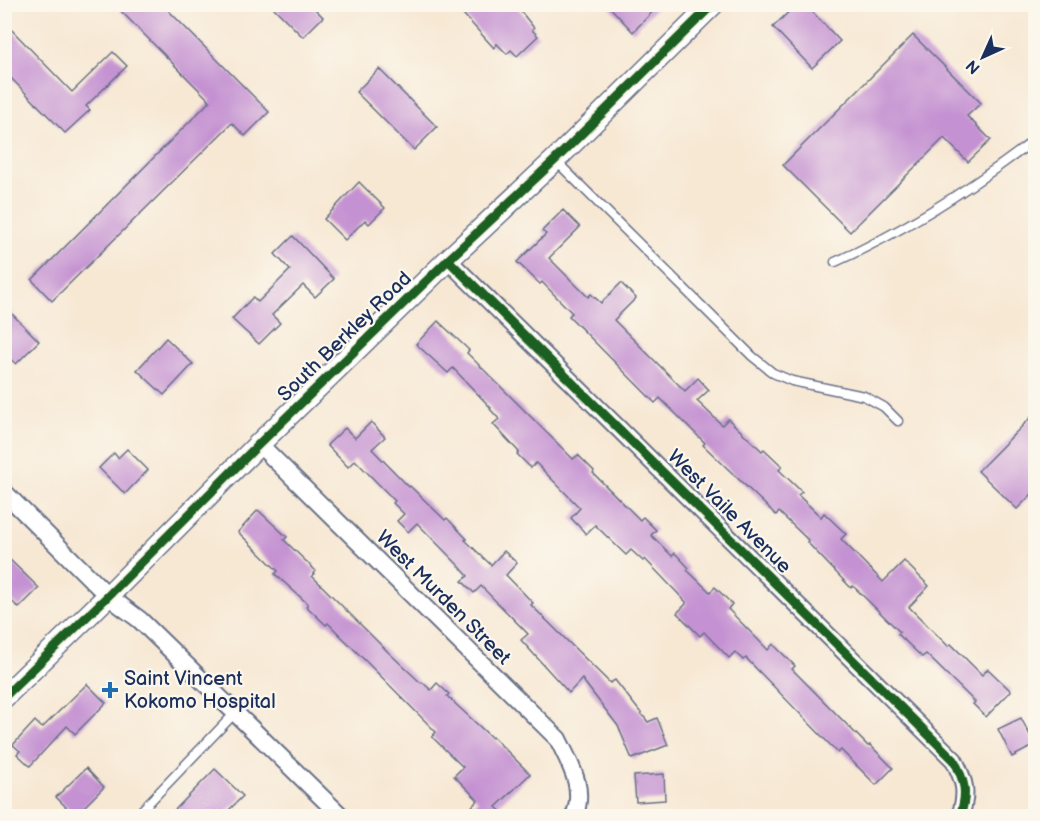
<svg xmlns="http://www.w3.org/2000/svg" width="1040" height="821" font-family="'Balsamiq Sans',sans-serif">
<style>
.building{fill:#c492d2}
.lines{fill:none;stroke-linecap:round;stroke-linejoin:round}
.service-casing{stroke:#687087;stroke-width:11}
.minor-casing{stroke:#687087;stroke-width:20}
.tertiary-casing{stroke:#687087;stroke-width:24}
.service{stroke:#fff;stroke-width:8}
.minor{stroke:#fff;stroke-width:16}
.tertiary{stroke:#fff;stroke-width:21}
.cycleway-casing{stroke:#fbf7ec;stroke-width:13}
.cycleway{stroke:#1b5e20;stroke-width:9}
.poi-dot{fill:#1f6fb2;stroke:#fbf7ec;stroke-width:2}
.labels{text-anchor:middle;stroke-width:4.5;stroke-linejoin:round;paint-order:stroke}
.street-label{font-size:20px;fill:#1b2f5e;stroke:#fbf7ec}
.poi-label{font-size:20px;fill:#1b2f5e;stroke:#fbf7ec;text-anchor:start}
</style>
<rect width="100%" height="100%" fill="#fbf7ec"/>
<filter id="ink" filterUnits="userSpaceOnUse"><feTurbulence type="fractalNoise" baseFrequency=".0167" numOctaves="2"/><feDisplacementMap in="SourceGraphic" scale="12" xChannelSelector="R" yChannelSelector="G"/><feConvolveMatrix kernelMatrix="1 2 1 2 8 2 1 2 1" color-interpolation-filters="sRGB"/></filter>
<filter id="wash" filterUnits="userSpaceOnUse"><feTurbulence type="fractalNoise" baseFrequency=".008" numOctaves="4" result="noise"/><feDisplacementMap in="SourceGraphic" scale="24" xChannelSelector="R" yChannelSelector="G"/><feGaussianBlur stdDeviation="1.35" result="paint"/><feColorMatrix in="noise" values="0 0 0 0 0 0 0 0 0 0 0 0 0 0 0 0 0 1.4 0 .05"/><feComposite in="paint" operator="in"/></filter>
<g filter="url(#wash)">
<rect width="100%" height="100%" fill="#f7e8d4"/>
<g id="blocks">
<g class="building">
<path d="M 114,4 L 162,4 L 269,112 L 245,136 L 232,123 L 52,301 L 32,280 L 210,101 Z"/>
<path d="M 270,4 L 310,4 L 323,17 L 303,37 Z"/>
<path d="M 454,4 L 515,4 L 534,28 L 532,30 L 538,36 L 517,56 L 511,50 L 507,54 L 497,44 L 494,48 Z"/>
<path d="M 607,4 L 660,4 L 633,32 Z"/>
<path d="M 797,4 L 805,4 L 840,41 L 812,68 L 773,27 Z"/>
<path d="M 4,22 L 72,92 L 113,52 L 127,66 L 86,106 L 90,110 L 65,133 L 4,71 Z"/>
<path d="M 913,35 L 981,103 L 967,116 L 991,140 L 968,162 L 944,138 L 850,232 L 783,165 Z"/>
<path d="M 379,69 L 437,127 L 414,150 L 356,92 Z"/>
<path d="M 359,182 L 385,208 L 369,224 L 365,220 L 345,240 L 324,219 Z"/>
<path d="M 563,210 L 580,227 L 549,258 L 588,297 L 591,294 L 601,303 L 621,283 L 636,298 L 614,320 L 685,391 L 698,378 L 709,390 L 697,401 L 722,425 L 728,419 L 762,451 L 764,449 L 782,466 L 779,470 L 802,492 L 798,495 L 821,517 L 824,513 L 846,534 L 841,539 L 883,582 L 904,561 L 929,586 L 909,607 L 948,646 L 951,644 L 982,675 L 988,669 L 1011,691 L 986,717 L 973,704 L 975,702 L 926,654 L 922,657 L 898,634 L 900,632 L 853,586 L 851,588 L 807,542 L 808,540 L 779,512 L 776,515 L 703,445 L 705,443 L 660,398 L 655,403 L 569,316 L 572,313 L 542,282 L 540,284 L 517,262 L 546,234 L 542,231 Z"/>
<path d="M 293,236 L 334,279 L 315,297 L 303,285 L 272,315 L 280,323 L 259,344 L 232,319 L 253,297 L 258,302 L 290,270 L 275,254 Z"/>
<path d="M 4,306 L 39,341 L 16,364 L 4,353 Z"/>
<path d="M 438,321 L 469,350 L 467,353 L 573,459 L 578,455 L 594,471 L 593,473 L 640,520 L 643,517 L 656,530 L 651,535 L 672,556 L 675,553 L 689,568 L 687,570 L 710,592 L 715,587 L 732,604 L 728,609 L 768,650 L 773,644 L 795,666 L 792,669 L 868,746 L 870,745 L 893,768 L 876,785 L 841,750 L 838,753 L 746,658 L 743,660 L 735,652 L 729,658 L 704,632 L 700,636 L 677,613 L 686,604 L 686,602 L 645,559 L 643,561 L 631,550 L 626,555 L 595,525 L 586,534 L 571,518 L 580,508 L 536,463 L 531,468 L 517,454 L 519,452 L 493,424 L 499,419 L 490,409 L 491,408 L 453,368 L 448,373 L 416,344 Z"/>
<path d="M 166,338 L 193,364 L 164,395 L 137,370 Z"/>
<path d="M 1035,413 L 1035,491 L 1017,509 L 978,471 Z"/>
<path d="M 371,422 L 385,437 L 372,449 L 409,487 L 410,486 L 445,520 L 447,518 L 467,539 L 465,540 L 491,565 L 504,551 L 517,563 L 506,575 L 533,603 L 531,605 L 610,683 L 615,680 L 648,722 L 657,718 L 668,745 L 632,759 L 618,726 L 582,679 L 569,693 L 521,640 L 528,634 L 481,586 L 474,593 L 462,581 L 468,576 L 461,568 L 417,523 L 408,532 L 397,521 L 404,514 L 393,503 L 395,501 L 355,460 L 348,467 L 327,445 L 345,428 L 355,438 Z"/>
<path d="M 127,449 L 148,470 L 125,494 L 99,468 L 114,453 L 118,458 Z"/>
<path d="M 258,510 L 287,537 L 284,540 L 316,571 L 312,576 L 388,652 L 421,683 L 422,682 L 431,690 L 437,683 L 449,694 L 447,696 L 492,738 L 493,737 L 530,774 L 496,807 L 506,816 L 463,816 L 478,800 L 454,776 L 463,767 L 432,737 L 436,732 L 328,623 L 326,625 L 306,606 L 308,604 L 275,574 L 278,571 L 238,532 Z"/>
<path d="M 4,554 L 39,588 L 19,608 L 4,594 Z"/>
<path d="M 87,684 L 106,703 L 75,734 L 67,726 L 30,766 L 17,754 L 20,751 L 13,745 L 35,721 L 42,728 Z"/>
<path d="M 1021,718 L 1035,745 L 1012,757 L 998,729 Z"/>
<path d="M 86,768 L 104,787 L 75,816 L 56,797 Z"/>
<path d="M 215,769 L 243,796 L 223,816 L 169,816 Z"/>
<path d="M 664,774 L 665,800 L 636,802 L 634,776 Z"/>
</g>
</g>
</g>
<g filter="url(#ink)">
<use href="#blocks" fill-opacity="0" stroke="#687087" stroke-width="1.5"/>
<g class="lines">
<defs>
<g id="service">
<path d="M 556,161 L 752,356 L 773,373 L 792,381 L 864,396 L 884,407 L 898,421"/>
<path d="M 835,262 C 905,231 974,186 1036,139"/>
<path d="M 140,816 L 140,812 L 234,714"/>
</g>
<g id="minor">
<path d="M 448,260 L 954,760 C 965,782 968,793 960,816"/>
<path d="M 259,444 L 558,739 C 570,764 586,789 574,816"/>
<path d="M 4,492 L 108,596 L 140,620 L 341,816"/>
</g>
<path id="tertiary" d="M 4,697 L 108,596 L 259,444 L 448,260 L 555,160 L 713,4"/>
</defs>
<use href="#service" class="service-casing"/>
<use href="#minor" class="minor-casing"/>
<use href="#tertiary" class="tertiary-casing"/>
<use href="#service" class="service"/>
<use href="#minor" class="minor"/>
<use href="#tertiary" class="tertiary"/>
<defs>
<g id="cycleway">
<path d="M 448,260 L 954,760 C 965,782 968,793 960,816"/>
<path d="M 4,697 L 108,596 L 259,444 L 448,260 L 555,160 L 713,4"/>
</g>
</defs>
<use href="#cycleway" class="cycleway-casing"/>
<use href="#cycleway" class="cycleway"/>
</g>
</g>
<path class="poi-dot" d="M107 681h6v6h6v6h-6v6h-6v-6h-6v-6h6z"/>
<g class="labels">
<g class="street-label">
<text transform="translate(344 336) rotate(-44)" y="7">South Berkley Road</text>
<text transform="translate(730 511) rotate(45)" y="7">West Vaile Avenue</text>
<text transform="translate(444 597) rotate(45)" y="7">West Murden Street</text>
</g>
<g class="poi-label">
<text x="124" y="685">Saint Vincent<tspan x="124" dy="23">Kokomo Hospital</tspan></text>
</g>
</g>
<rect width="1040" height="821" fill="none" stroke="#fbf7ec" stroke-width="24"/>
<g transform="translate(983 57) rotate(225)" stroke="#fbf7ec" stroke-width="4.5" paint-order="stroke">
<path d="M0-4.5L10 22L0 15L-10 22Z" fill="#1b2f5e"/>
<text y="-9" font-size="16" font-weight="bold" text-anchor="middle" fill="#1b2f5e">N</text>
</g>
</svg>
